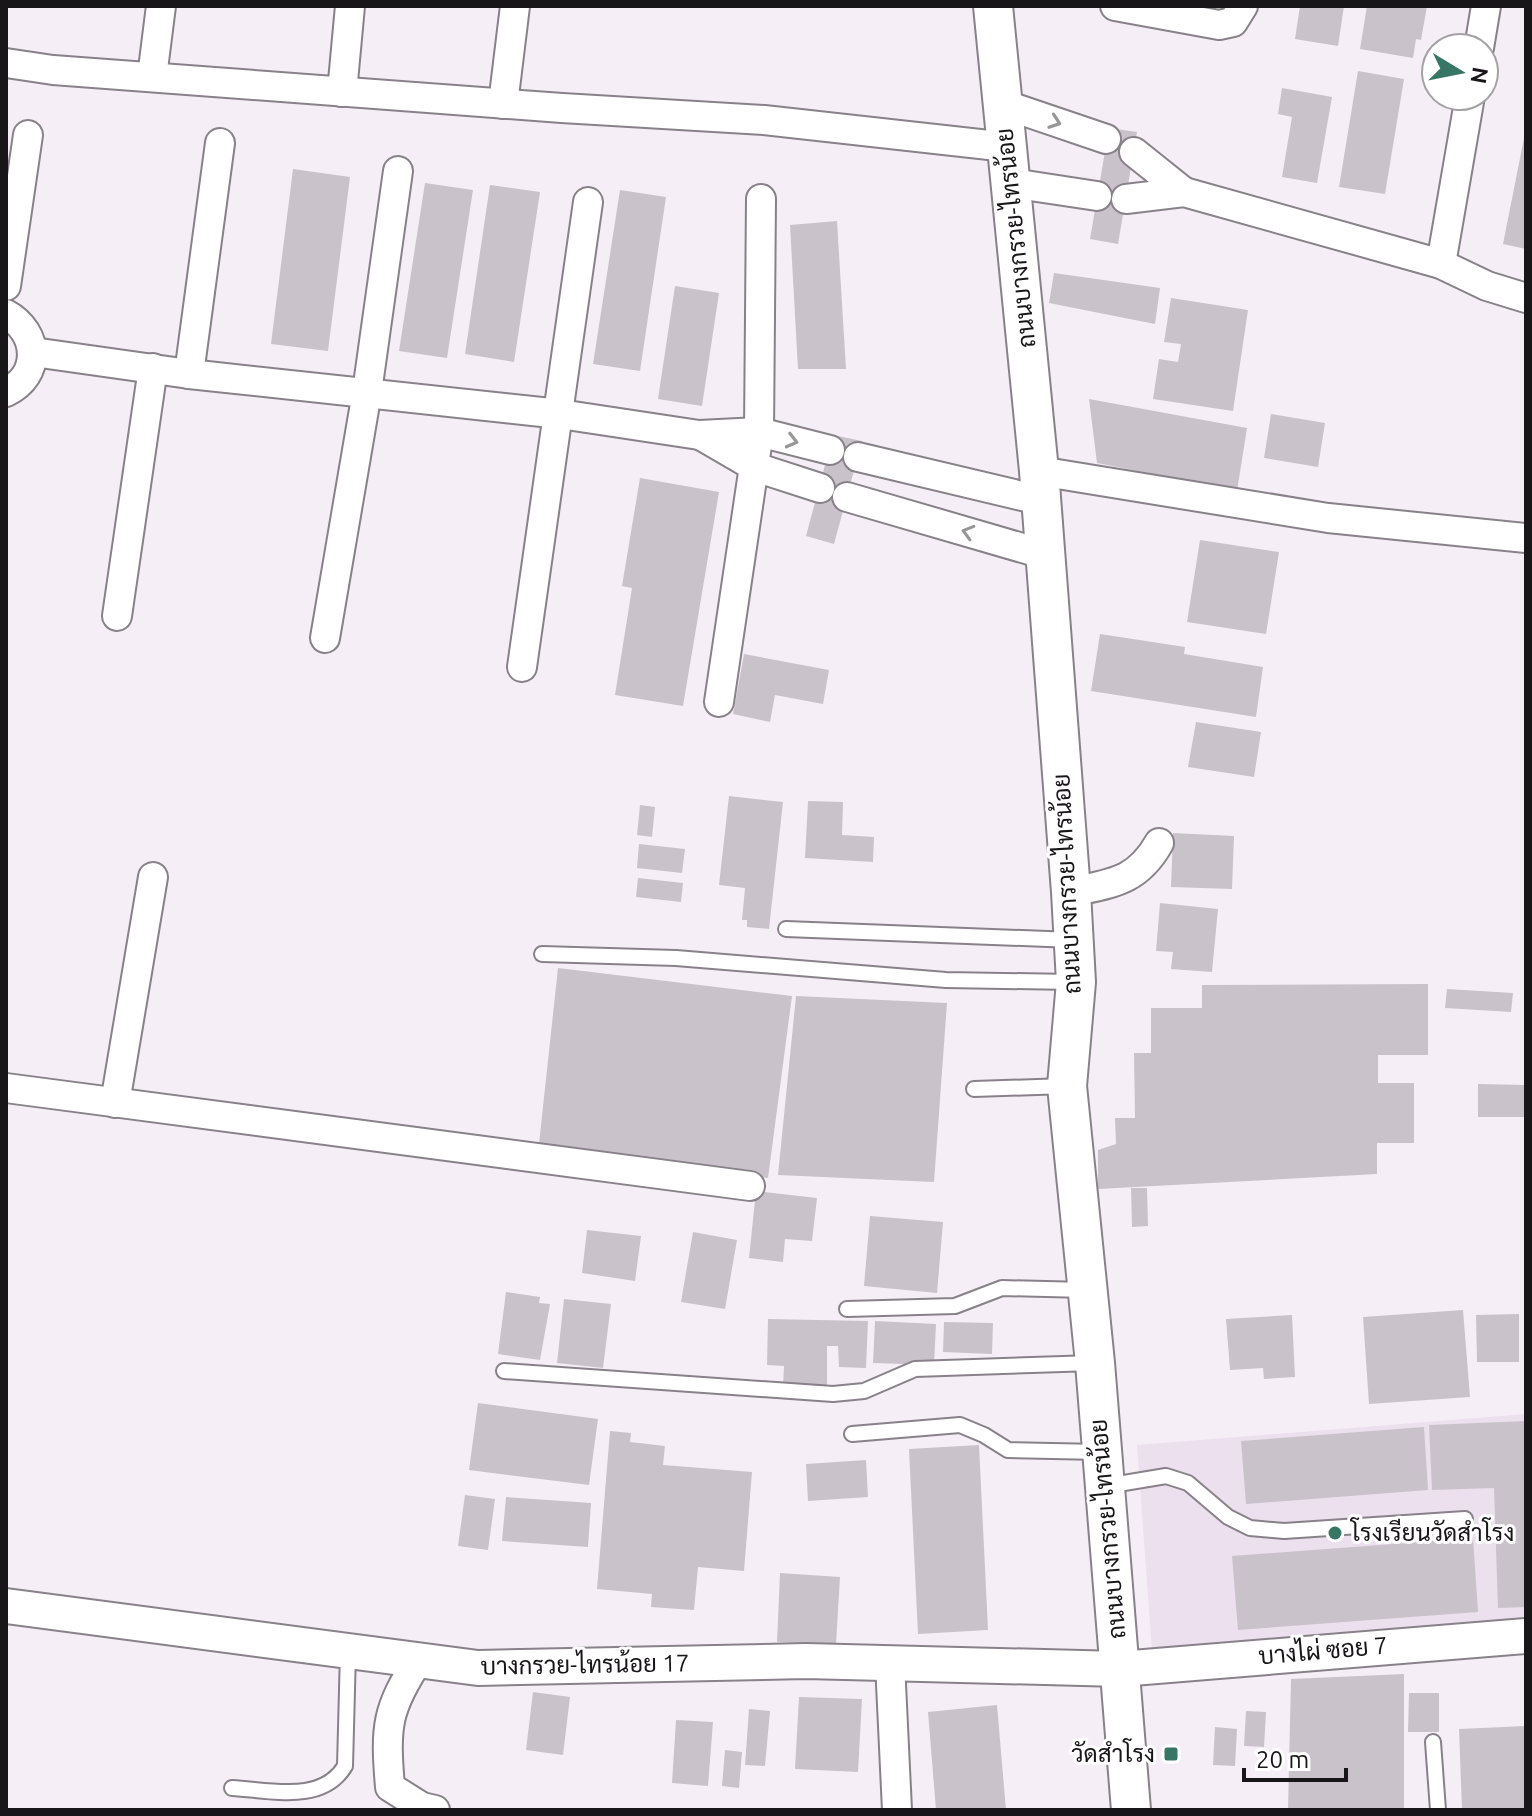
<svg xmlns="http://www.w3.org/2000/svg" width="1532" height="1816" font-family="Ubuntu,Sarabun,sans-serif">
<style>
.built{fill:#ecdfee}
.building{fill:#cac2cb}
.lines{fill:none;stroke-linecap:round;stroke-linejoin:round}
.service-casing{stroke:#888189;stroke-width:18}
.minor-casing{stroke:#888189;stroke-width:32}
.tertiary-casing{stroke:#888189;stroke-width:38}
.secondary-casing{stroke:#888189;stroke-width:42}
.service{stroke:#fff;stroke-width:14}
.minor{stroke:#fff;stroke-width:28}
.tertiary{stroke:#fff;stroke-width:34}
.secondary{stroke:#fff;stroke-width:38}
.oneway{stroke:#989698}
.poi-dot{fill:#377664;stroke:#fff;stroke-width:3}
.labels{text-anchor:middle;stroke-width:6;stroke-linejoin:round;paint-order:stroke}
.street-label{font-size:24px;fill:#191619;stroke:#fff}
.poi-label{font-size:24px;fill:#191619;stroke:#fff;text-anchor:start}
</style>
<rect width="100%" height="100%" fill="#f6eef7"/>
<path class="built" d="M 1526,1414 L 1526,1622 L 1152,1651 L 1137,1445 Z"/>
<g class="building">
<path d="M 1300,6 L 1344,6 L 1338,46 L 1295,39 Z"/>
<path d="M 1367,6 L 1427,6 L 1421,40 L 1416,39 L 1413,58 L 1360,49 Z"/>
<path d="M 1358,71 L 1404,79 L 1385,194 L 1339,187 Z"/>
<path d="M 1282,88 L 1332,97 L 1317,183 L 1282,177 L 1292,117 L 1278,114 Z"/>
<path d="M 1109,128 L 1137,132 L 1118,244 L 1090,239 Z"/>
<path d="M 1525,133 L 1526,133 L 1526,249 L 1503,244 Z"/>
<path d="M 293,169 L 350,177 L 328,351 L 271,344 Z"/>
<path d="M 425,183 L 473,190 L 447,358 L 399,351 Z"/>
<path d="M 490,185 L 540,192 L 514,362 L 465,354 Z"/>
<path d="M 620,190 L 666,197 L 640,371 L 593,364 Z"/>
<path d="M 837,221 L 846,369 L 798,369 L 790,225 Z"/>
<path d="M 1054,273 L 1160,288 L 1155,324 L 1049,303 Z"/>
<path d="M 675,286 L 719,293 L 702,406 L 658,399 Z"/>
<path d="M 1171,298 L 1248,310 L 1233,411 L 1153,399 L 1159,359 L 1178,362 L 1181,344 L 1164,342 Z"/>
<path d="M 1089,399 L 1247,428 L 1237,491 L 1097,463 Z"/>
<path d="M 1271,414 L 1325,423 L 1318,467 L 1264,458 Z"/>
<path d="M 833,435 L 862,441 L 834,544 L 806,536 Z"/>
<path d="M 640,478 L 719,492 L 683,706 L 615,695 L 632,588 L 622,586 Z"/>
<path d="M 1200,540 L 1279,552 L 1266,634 L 1187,622 Z"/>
<path d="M 1100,634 L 1185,647 L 1184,654 L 1263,667 L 1256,717 L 1091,691 Z"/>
<path d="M 744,654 L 829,670 L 823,704 L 775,695 L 770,722 L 733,714 Z"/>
<path d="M 1196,722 L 1261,732 L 1254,777 L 1188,767 Z"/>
<path d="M 729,796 L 783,802 L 769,929 L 747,927 L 747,920 L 742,920 L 745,888 L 719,885 Z"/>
<path d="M 808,801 L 843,802 L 842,835 L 874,837 L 873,862 L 805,858 Z"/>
<path d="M 640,805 L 655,807 L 652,837 L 637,835 Z"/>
<path d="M 1173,833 L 1234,836 L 1232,889 L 1171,887 Z"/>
<path d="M 639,844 L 685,849 L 682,873 L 637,868 Z"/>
<path d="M 638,878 L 683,883 L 681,902 L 636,897 Z"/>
<path d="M 1160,903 L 1218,909 L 1212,972 L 1171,969 L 1173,952 L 1156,951 Z"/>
<path d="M 558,968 L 792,996 L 768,1178 L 538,1153 Z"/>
<path d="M 1428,984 L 1428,1055 L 1378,1055 L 1378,1083 L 1414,1083 L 1414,1143 L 1377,1143 L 1377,1174 L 1098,1189 L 1098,1150 L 1116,1144 L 1115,1118 L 1135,1118 L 1134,1053 L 1151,1053 L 1151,1008 L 1202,1008 L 1202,985 Z"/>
<path d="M 1447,989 L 1513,993 L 1511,1012 L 1445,1008 Z"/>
<path d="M 796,996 L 947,1003 L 934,1182 L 778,1175 Z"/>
<path d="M 1478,1084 L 1526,1085 L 1526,1117 L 1478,1117 Z"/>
<path d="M 1131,1188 L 1147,1188 L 1148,1226 L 1132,1227 Z"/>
<path d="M 756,1191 L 817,1198 L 812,1241 L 785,1239 L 783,1262 L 749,1258 Z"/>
<path d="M 870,1216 L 943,1222 L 937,1293 L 864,1286 Z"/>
<path d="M 587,1230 L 641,1236 L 635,1281 L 582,1273 Z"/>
<path d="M 693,1232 L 737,1240 L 725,1309 L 681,1302 Z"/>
<path d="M 506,1292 L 540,1297 L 539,1303 L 550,1304 L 540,1360 L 498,1354 Z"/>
<path d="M 564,1299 L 611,1304 L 603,1368 L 557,1363 Z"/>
<path d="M 1463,1310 L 1470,1397 L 1369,1404 L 1363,1317 Z"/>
<path d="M 1519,1314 L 1519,1362 L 1477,1362 L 1476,1315 Z"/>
<path d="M 1292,1315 L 1295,1377 L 1264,1379 L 1263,1368 L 1230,1370 L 1226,1319 Z"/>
<path d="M 768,1319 L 868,1321 L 866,1368 L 839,1367 L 838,1346 L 827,1346 L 827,1390 L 783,1387 L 784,1366 L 767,1365 Z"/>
<path d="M 875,1321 L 936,1324 L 934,1365 L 873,1363 Z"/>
<path d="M 944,1322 L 993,1323 L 992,1354 L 943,1352 Z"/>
<path d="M 478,1403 L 598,1419 L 589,1485 L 469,1470 Z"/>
<path d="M 1526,1421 L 1526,1607 L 1498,1608 L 1494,1488 L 1432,1490 L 1429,1425 Z"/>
<path d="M 1424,1427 L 1428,1490 L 1246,1504 L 1241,1441 Z"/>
<path d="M 610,1431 L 631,1433 L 630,1442 L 665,1446 L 663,1465 L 752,1472 L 744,1571 L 698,1567 L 694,1610 L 651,1607 L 652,1594 L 597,1589 Z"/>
<path d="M 979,1445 L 988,1630 L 918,1634 L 909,1449 Z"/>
<path d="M 866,1460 L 868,1497 L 808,1501 L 806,1464 Z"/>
<path d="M 465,1495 L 495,1499 L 488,1550 L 458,1546 Z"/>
<path d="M 506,1497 L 591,1503 L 588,1547 L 502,1541 Z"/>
<path d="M 1473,1538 L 1478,1612 L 1238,1630 L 1232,1556 Z"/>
<path d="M 780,1573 L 840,1577 L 836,1644 L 777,1642 Z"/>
<path d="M 1404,1674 L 1404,1810 L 1288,1810 L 1291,1679 Z"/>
<path d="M 533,1692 L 570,1697 L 563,1755 L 526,1750 Z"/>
<path d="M 1409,1693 L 1439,1693 L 1439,1732 L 1408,1732 Z"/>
<path d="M 799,1697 L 862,1699 L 858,1772 L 795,1769 Z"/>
<path d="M 997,1705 L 1006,1810 L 936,1810 L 928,1712 Z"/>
<path d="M 749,1709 L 770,1711 L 765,1766 L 745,1765 Z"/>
<path d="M 1246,1711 L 1266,1712 L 1264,1747 L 1244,1746 Z"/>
<path d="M 676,1720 L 713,1722 L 708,1786 L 672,1783 Z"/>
<path d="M 1526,1726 L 1526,1810 L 1462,1810 L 1459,1729 Z"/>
<path d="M 1215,1727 L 1237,1729 L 1235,1766 L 1213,1765 Z"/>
<path d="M 725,1750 L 742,1752 L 739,1788 L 722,1786 Z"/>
</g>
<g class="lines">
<defs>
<g id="service">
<path d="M 786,929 L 1073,940"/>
<path d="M 542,954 L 676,958 L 946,980 L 1073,982"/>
<path d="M 974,1089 L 1066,1086"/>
<path d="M 847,1309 L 955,1306 L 1002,1288 L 1086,1290"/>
<path d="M 504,1371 L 833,1394 L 864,1391 L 915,1369 L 1094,1363"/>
<path d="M 852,1434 L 960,1425 L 984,1435 L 1008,1450 L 1101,1452"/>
<path d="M 1106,1486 L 1166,1476 L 1188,1483 L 1228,1517 L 1250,1528 L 1284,1531 L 1465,1519"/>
<path d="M 1433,1742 L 1438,1810"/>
<path d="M 232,1788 C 271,1790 322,1804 345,1766 L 348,1652"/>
</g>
<g id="minor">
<path d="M 1115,6 L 1219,25 L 1233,22 L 1243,6"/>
<path d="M 1479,48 L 1486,6"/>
<path d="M 6,63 L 53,70 L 562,108 L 764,120 L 1007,147"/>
<path d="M 152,77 L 161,6"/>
<path d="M 342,92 L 350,6"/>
<path d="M 503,104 L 515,6"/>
<path d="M 1003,104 L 1106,139"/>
<path d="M 1134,152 L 1184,192"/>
<path d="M 1011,183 L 1097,196"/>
<path d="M 1126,199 L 1184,192 L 1441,264 L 1487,286 L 1526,298"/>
<path d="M 1441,264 L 1470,96"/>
<path d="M 6,286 L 28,135"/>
<path d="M 6,314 C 39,332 42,375 6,392"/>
<path d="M 33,352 L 189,374 L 560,414 L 699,435 L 759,432 L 830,450"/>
<path d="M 189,374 L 220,143"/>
<path d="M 700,435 L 755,467 L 820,488"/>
<path d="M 858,457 L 1039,500"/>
<path d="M 1039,471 L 1328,518 L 1526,538"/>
<path d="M 847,497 L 1043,554"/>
<path d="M 117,616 L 153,368"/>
<path d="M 325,638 L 367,392 L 398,171"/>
<path d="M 522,667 L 588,202"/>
<path d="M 719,702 L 759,432 L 761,199"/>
<path d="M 1071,892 C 1112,883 1137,882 1159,843"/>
<path d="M 6,1088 L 750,1186"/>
<path d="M 115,1103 L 153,877"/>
<path d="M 420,1658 C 386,1709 385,1727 390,1787 L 422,1807 L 435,1810"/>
<path d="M 890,1663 L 897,1810"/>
</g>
<path id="tertiary" d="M 6,1606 L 478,1668 L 806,1661 L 1120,1669 L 1526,1636"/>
<path id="secondary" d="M 993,6 L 1039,471 L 1071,892 L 1076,982 L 1067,1086 L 1095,1363 L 1131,1810"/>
</defs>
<use href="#service" class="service-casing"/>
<use href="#minor" class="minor-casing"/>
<use href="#tertiary" class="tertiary-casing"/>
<use href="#secondary" class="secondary-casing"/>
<use href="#service" class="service"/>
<use href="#minor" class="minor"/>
<use href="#tertiary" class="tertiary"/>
<use href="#secondary" class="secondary"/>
</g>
<defs><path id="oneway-chevron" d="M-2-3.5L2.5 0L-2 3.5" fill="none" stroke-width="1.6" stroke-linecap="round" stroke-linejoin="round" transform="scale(2)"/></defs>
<g class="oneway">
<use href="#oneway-chevron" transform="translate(1055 122) rotate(19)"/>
<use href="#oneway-chevron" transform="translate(792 441) rotate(14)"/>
<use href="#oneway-chevron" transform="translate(968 532) rotate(-164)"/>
</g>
<g class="poi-dot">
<circle cx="1335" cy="1533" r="8"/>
<rect x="1163" y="1746" width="16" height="16" rx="4"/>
</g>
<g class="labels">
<g class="street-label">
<text transform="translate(1016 238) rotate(-96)" y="8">ถนนบางกรวย-ไทรน้อย</text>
<text transform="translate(1067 884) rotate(-93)" y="8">ถนนบางกรวย-ไทรน้อย</text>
<text transform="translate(1108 1529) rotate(-95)" y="8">ถนนบางกรวย-ไทรน้อย</text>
<text transform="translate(1323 1651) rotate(-5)" y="8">บางไผ่ ซอย 7</text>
<text transform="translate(585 1665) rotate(-1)" y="8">บางกรวย-ไทรน้อย 17</text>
</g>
<g class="poi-label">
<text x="1351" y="1541">โรงเรียนวัดสำโรง</text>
<text x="1155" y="1762" text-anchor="end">วัดสำโรง</text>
</g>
</g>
<rect width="1532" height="1816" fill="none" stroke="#191619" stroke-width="16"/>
<g transform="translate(1460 72) rotate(100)"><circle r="38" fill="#ffffff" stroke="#a3a2a3" stroke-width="2"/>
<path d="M0-6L14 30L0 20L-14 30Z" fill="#377664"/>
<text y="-12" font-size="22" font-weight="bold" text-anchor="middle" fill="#191619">N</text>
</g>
<path d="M1244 1768v12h102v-12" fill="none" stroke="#191619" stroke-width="4"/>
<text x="1256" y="1768" font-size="24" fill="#191619" stroke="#ffffff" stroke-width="6" paint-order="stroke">20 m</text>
</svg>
